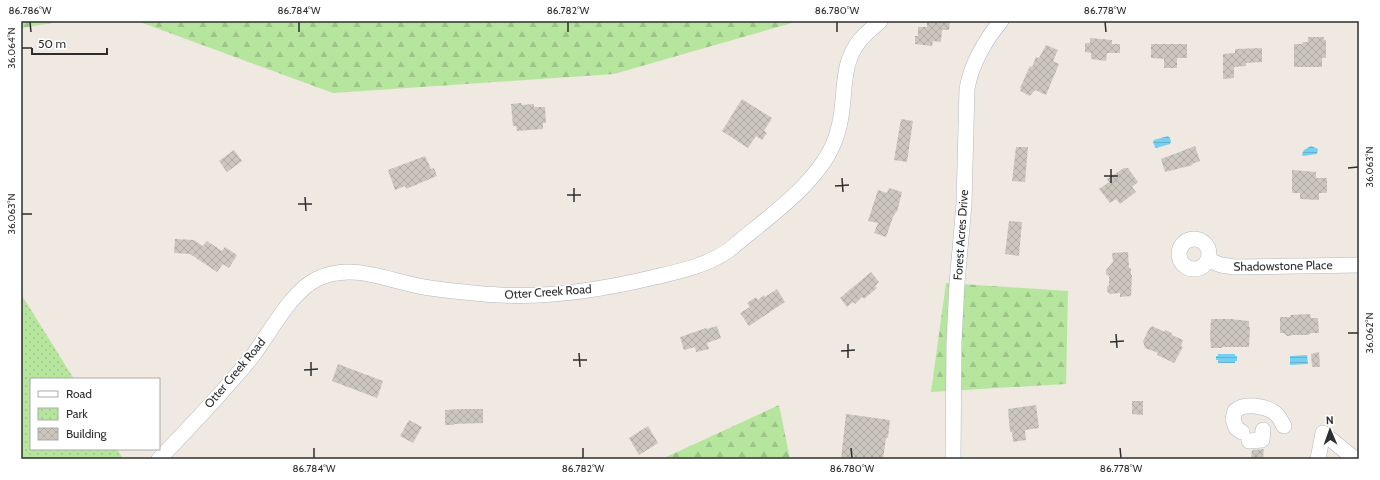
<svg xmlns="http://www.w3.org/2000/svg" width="1380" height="480" font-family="Cabin,sans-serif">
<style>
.forest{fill:url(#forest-firs)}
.park{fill:url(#park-dots)}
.water{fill:url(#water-rules)}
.building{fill:url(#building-cross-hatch)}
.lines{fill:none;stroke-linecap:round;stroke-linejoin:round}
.minor-casing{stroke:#b4b7c1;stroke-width:16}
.minor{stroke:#fff;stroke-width:15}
.ticks{fill:none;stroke:#2e2e2e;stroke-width:1.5}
.labels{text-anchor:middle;stroke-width:3.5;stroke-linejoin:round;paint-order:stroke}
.street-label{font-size:12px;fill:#2e2e2e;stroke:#fff}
.neatline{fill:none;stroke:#2e2e2e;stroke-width:1.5}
.ticks-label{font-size:10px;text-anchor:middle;fill:#2e2e2e}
</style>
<defs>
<pattern id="forest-firs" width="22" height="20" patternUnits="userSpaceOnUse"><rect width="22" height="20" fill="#b6e59e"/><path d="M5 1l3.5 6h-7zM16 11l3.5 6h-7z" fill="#9dc588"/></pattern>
<pattern id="park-dots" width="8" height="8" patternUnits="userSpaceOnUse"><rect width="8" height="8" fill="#b6e59e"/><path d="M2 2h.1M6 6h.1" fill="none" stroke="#9dc588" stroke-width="1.8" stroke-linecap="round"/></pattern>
<pattern id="water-rules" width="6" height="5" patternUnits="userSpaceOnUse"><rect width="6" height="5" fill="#75cff0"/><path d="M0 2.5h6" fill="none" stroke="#66b2ce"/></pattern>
<pattern id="building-cross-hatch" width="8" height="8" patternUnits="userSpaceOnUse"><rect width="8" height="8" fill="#cbc7bf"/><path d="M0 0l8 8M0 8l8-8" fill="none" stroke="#afaba4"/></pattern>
</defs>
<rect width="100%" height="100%" fill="#efe9e1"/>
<g class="forest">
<path d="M 21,21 L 64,21 L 21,28 Z"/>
<path d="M 137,21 L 799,21 L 614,74 L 333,93 Z"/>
<path d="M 946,283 L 1068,291 L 1066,384 L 931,392 Z"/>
<path d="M 779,405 L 790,459 L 662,459 Z"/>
</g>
<path class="park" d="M 21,294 L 74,379 L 31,379 L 31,449 L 117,449 L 123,459 L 21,459 Z"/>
<g class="water">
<path d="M 1168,136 L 1170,138 L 1171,142 L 1170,144 L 1156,148 L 1155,147 L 1153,142 L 1154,140 Z"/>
<path d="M 1311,146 L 1318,149 L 1317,154 L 1303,156 L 1302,154 L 1304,150 Z"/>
<path d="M 1218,354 L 1235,354 L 1235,356 L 1237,356 L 1237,361 L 1235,361 L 1235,363 L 1218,363 L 1218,360 L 1216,360 L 1216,356 L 1218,356 Z"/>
<path d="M 1307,355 L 1308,364 L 1290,365 L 1290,356 Z"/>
</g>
<g class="building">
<path d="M 927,21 L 950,21 L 949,30 L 942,30 L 941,42 L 933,41 L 932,46 L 915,44 L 915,36 L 918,36 L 918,27 L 927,27 Z"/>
<path d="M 1308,37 L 1324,37 L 1324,40 L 1326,40 L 1326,58 L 1322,58 L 1322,67 L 1294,67 L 1294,44 L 1303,44 L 1302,42 L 1308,42 Z"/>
<path d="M 1090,38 L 1112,40 L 1112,44 L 1120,44 L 1120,53 L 1107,53 L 1106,61 L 1091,59 L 1091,53 L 1085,52 L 1085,43 L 1090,43 Z"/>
<path d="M 1151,44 L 1187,44 L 1187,58 L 1177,58 L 1177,68 L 1164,68 L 1164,59 L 1151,58 Z"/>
<path d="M 1046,45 L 1058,50 L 1053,61 L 1059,64 L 1046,95 L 1035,90 L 1030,96 L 1020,91 L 1021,89 L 1020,88 L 1030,66 L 1032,67 L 1036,57 L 1039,58 Z"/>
<path d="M 1262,48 L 1262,62 L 1246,63 L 1246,66 L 1234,67 L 1234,78 L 1223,79 L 1223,54 L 1235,53 L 1235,49 Z"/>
<path d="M 742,99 L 772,118 L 764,131 L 767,133 L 762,140 L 756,136 L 748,148 L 722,131 Z"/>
<path d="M 521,103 L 522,105 L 534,104 L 534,107 L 545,107 L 546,123 L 543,123 L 543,129 L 517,131 L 516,126 L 513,126 L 511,104 Z"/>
<path d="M 901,119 L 913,121 L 907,162 L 894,160 Z"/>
<path d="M 1195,146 L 1200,161 L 1192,164 L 1193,165 L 1165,172 L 1161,159 Z"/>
<path d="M 1016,147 L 1028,147 L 1025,182 L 1012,181 Z"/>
<path d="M 234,150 L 242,161 L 227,172 L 219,161 Z"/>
<path d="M 425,156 L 431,169 L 434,168 L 437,176 L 406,189 L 405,186 L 395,190 L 388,170 Z"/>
<path d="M 1124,168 L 1128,168 L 1138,182 L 1132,187 L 1136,192 L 1120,204 L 1116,199 L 1110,203 L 1099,189 L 1109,182 L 1107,179 Z"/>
<path d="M 1292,170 L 1316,172 L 1316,178 L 1327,178 L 1327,193 L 1319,193 L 1319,200 L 1300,199 L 1300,193 L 1292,193 Z"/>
<path d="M 889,188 L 902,192 L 897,212 L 896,212 L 893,217 L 886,237 L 874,233 L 878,223 L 868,221 L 878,190 L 887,193 Z"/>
<path d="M 1009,221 L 1022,222 L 1019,256 L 1005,254 Z"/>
<path d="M 175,239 L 194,240 L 203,246 L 207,241 L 222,251 L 225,247 L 237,255 L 229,268 L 223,264 L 217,272 L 190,254 L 174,253 Z"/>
<path d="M 1128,252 L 1129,268 L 1131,268 L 1131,275 L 1132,275 L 1131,296 L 1120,297 L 1120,293 L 1110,294 L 1107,291 L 1107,287 L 1109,285 L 1109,276 L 1106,274 L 1106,270 L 1113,262 L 1112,253 Z"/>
<path d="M 871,272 L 879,282 L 875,286 L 877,288 L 864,299 L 862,297 L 855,304 L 853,302 L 847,307 L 840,298 Z"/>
<path d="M 777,289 L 785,302 L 749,326 L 740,313 L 750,307 L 747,303 L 756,297 L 758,300 L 764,295 L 765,297 Z"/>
<path d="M 1310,314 L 1311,318 L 1318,318 L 1319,333 L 1311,333 L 1308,335 L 1292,335 L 1290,336 L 1287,336 L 1284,333 L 1280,333 L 1280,317 L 1291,317 L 1290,315 Z"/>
<path d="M 1211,319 L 1231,319 L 1249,321 L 1249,327 L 1250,327 L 1249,347 L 1222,347 L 1222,348 L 1211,348 L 1210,335 Z"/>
<path d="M 717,326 L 721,338 L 707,343 L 709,349 L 696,352 L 695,347 L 684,350 L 680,337 L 706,328 L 707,329 Z"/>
<path d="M 1152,326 L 1165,332 L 1165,330 L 1172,333 L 1172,335 L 1183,340 L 1181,346 L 1183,347 L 1174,363 L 1157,355 L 1158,353 L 1145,348 L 1143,341 L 1150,327 L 1151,328 Z"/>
<path d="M 1319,352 L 1320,367 L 1312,367 L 1311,354 Z"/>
<path d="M 338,364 L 383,381 L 377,398 L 332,381 Z"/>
<path d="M 1132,401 L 1143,401 L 1143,415 L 1132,414 Z"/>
<path d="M 1036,405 L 1039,428 L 1025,430 L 1026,440 L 1013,442 L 1012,432 L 1010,432 L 1008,409 Z"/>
<path d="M 461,409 L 483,409 L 483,423 L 454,424 L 454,425 L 445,425 L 445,410 Z"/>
<path d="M 846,414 L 890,420 L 888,438 L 886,438 L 883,459 L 841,459 Z"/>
<path d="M 409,420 L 422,427 L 413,443 L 400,436 Z"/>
<path d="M 648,426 L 658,443 L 639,455 L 629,438 Z"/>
<path d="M 1264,449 L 1263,459 L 1251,459 L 1252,450 Z"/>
</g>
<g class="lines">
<defs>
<g id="minor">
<circle cx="1194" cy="254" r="15"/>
<path d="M 1208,260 L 1221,265 L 1234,267 L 1359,265"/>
<path d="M 1242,432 L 1236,428 L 1233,419 L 1235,411 C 1245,402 1269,406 1277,415 C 1280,418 1282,423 1284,426"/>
<path d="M 1249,441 L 1262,440 L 1263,430"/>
<path d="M 159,459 C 191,426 222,393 251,358 C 269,335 290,292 317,279 C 354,261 392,283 430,288 C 453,291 476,294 500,295 C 551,298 605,289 655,277 C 681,271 706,266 729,250 C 763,221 815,186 833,145 C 839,131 842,115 843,100 C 845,78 845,59 860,40 C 866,33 873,28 880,21"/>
<path d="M 953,459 L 954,342 L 957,283 L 964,204 L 967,89 C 971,65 985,40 1001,21"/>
<path d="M 1318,459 L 1323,433 L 1355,459"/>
</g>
</defs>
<use href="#minor" class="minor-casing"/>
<use href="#minor" class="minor"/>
</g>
<path class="ticks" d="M 30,22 L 31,32M 299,22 L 299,32M 568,22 L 568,32M 837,22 L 837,32M 1105,22 L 1106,32M 22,48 L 32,48M 1348,168 L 1358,167M 1111,169 L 1111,183M 1104,176 L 1118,176M 842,178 L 843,192M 835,186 L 849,185M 574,188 L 574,202M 567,195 L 581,195M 305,197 L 306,211M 298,204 L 312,204M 22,214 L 32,214M 1348,333 L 1358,333M 1116,334 L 1117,348M 1110,342 L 1124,341M 848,344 L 848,358M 841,351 L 855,350M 579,353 L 580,367M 573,360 L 587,360M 311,362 L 311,376M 304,370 L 318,369M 314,448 L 314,458M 583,448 L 583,458M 851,448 L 852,458M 1120,448 L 1121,458"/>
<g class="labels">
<g class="street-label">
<text transform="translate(961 235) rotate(-86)" y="4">Forest Acres Drive</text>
<text transform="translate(1283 266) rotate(-1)" y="4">Shadowstone Place</text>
<text transform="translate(548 292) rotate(-4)" y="4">Otter Creek Road</text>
<text transform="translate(235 373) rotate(-50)" y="4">Otter Creek Road</text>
</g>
</g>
<rect width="1380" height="480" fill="none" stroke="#ffffff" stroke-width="44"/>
<rect x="30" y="378" width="130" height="72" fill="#ffffff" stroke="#ababab"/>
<rect x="38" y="391" width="20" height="6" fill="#ffffff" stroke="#ababab"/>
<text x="66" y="398" font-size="12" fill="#2e2e2e">Road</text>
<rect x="38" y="408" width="20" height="12" fill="url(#park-dots)" stroke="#ababab"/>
<text x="66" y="418" font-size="12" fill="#2e2e2e">Park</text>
<rect x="38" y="428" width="20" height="12" fill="url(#building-cross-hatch)" stroke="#ababab"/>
<text x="66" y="438" font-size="12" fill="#2e2e2e">Building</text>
<g transform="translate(1330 430) rotate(358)" stroke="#ffffff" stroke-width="3" paint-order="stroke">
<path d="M0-3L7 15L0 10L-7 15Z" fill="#2e2e2e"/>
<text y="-6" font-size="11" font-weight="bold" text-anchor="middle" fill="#2e2e2e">N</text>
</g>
<path d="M32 48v6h75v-6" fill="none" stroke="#2e2e2e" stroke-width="2"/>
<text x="38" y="48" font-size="12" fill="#2e2e2e" stroke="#ffffff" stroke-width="3" paint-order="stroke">50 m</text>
<rect x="22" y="22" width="1336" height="436" class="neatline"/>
<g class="ticks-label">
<text x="30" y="14">86.786°W</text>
<text x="299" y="14">86.784°W</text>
<text x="568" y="14">86.782°W</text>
<text x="837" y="14">86.780°W</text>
<text x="1105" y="14">86.778°W</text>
<text transform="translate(11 48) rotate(-90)" y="4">36.064°N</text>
<text transform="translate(1369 167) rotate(-90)" y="4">36.063°N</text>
<text transform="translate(11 214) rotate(-90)" y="4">36.063°N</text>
<text transform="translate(1369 333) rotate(-90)" y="4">36.062°N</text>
<text x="314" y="472">86.784°W</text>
<text x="583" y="472">86.782°W</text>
<text x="852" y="472">86.780°W</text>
<text x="1121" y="472">86.778°W</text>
</g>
</svg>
